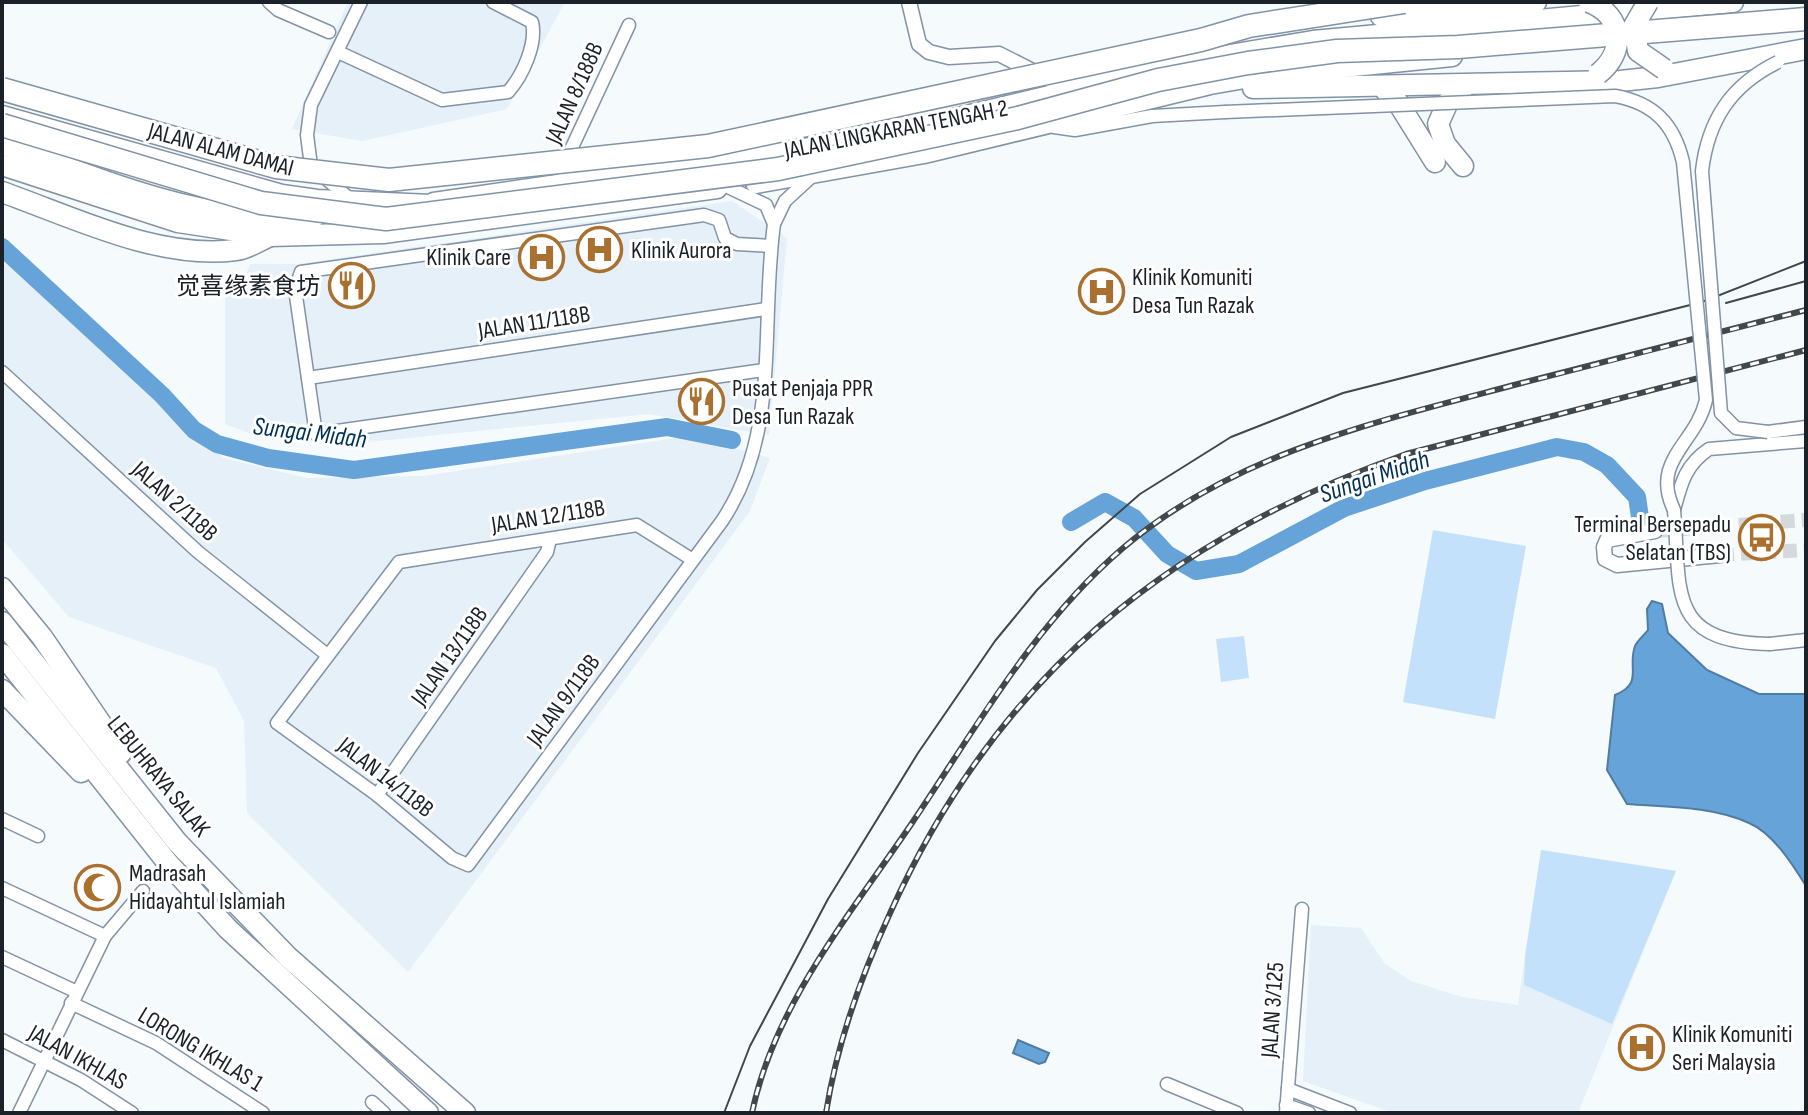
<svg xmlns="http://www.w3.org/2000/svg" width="1808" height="1115" font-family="'Sofia Sans Condensed','Noto Sans SC',sans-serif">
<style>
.built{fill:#e5f0f9}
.green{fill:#c4e1fb}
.water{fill:#66a3d8;stroke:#4f7ca3;stroke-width:2}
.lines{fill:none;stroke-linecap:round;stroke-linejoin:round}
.river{stroke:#66a3d8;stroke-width:18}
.tertiary-tunnel{stroke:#d4d9dd;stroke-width:14;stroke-dasharray:14 7;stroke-linecap:butt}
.minor-casing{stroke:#8193a5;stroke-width:15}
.tertiary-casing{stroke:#8193a5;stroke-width:17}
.secondary-casing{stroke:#8193a5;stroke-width:19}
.trunk-casing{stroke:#8193a5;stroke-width:23}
.minor{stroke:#fff;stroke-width:12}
.tertiary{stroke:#fff;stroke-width:14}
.secondary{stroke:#fff;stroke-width:16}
.trunk{stroke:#fff;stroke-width:20}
.tram{stroke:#40474d;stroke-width:2}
.rail-casing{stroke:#40474d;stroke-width:6}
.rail{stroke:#fff;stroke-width:3;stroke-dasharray:9;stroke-linecap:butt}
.minor-bridge-casing{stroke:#8193a5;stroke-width:15;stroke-linecap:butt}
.trunk-bridge-casing{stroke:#8193a5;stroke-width:23;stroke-linecap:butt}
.motorway-bridge-casing{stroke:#8193a5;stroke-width:25;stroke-linecap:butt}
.minor-bridge{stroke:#fff;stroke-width:12}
.trunk-bridge{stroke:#fff;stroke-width:20}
.motorway-bridge{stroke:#fff;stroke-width:22}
.labels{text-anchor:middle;stroke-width:6;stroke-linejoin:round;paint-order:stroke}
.street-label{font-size:24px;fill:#1a2128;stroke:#fff}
.poi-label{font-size:24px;fill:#1a2128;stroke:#fff;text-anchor:start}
.water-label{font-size:26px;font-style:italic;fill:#003153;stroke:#fff}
</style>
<rect width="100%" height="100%" fill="#f5fafd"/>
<g class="built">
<path d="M 348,2 L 565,2 L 507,109 L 362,141 L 292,129 Z"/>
<path d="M 732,201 L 787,238 L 769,435 L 649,414 L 338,445 L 259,437 L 225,424 L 225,279 L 244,280 L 250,264 L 298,264 Z"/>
<path d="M 2,259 L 223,458 L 307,478 L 424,476 L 689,436 L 770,458 L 750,511 L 408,972 L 247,813 L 244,721 L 216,668 L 69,617 L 2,539 Z"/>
<path d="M 1541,850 L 1676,871 L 1578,1113 L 1393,1113 L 1303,1081 L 1311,925 L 1361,928 L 1385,964 L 1411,981 L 1462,997 L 1518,1005 Z"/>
</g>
<g class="green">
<path d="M 1433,530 L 1526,546 L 1495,719 L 1403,702 Z"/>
<path d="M 1244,636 L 1249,678 L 1221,682 L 1216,639 Z"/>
<path d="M 1541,850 L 1676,871 L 1612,1024 L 1524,985 L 1525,956 Z"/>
</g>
<g class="water">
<path d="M 1652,601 L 1662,604 L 1668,633 L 1707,670 L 1759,694 L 1806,694 L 1806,886 C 1793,865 1773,833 1749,823 C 1712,806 1666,807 1627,804 L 1607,770 L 1615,695 C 1644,683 1627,668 1635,646 C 1637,641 1644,635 1648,630 L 1647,609 Z"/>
<path d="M 1018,1040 L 1049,1053 L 1045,1062 L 1039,1064 L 1013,1053 Z"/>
</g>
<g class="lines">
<g class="river">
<path d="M 2,247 L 162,395 L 194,430 L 217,444 L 268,458 L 354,470 L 667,427 L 732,440"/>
<path d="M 1071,522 L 1105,502 L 1134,518 L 1167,554 L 1196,571 L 1239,564 L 1344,508 L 1425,481 L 1557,447 L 1584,452 L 1607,465 L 1637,497 L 1641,524"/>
</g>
<g class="tertiary-tunnel">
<path d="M 1655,531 L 1806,520"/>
<path d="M 1720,555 L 1806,550"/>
</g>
<defs>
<g id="minor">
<path d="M 269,2 L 278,10 L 329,32"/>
<path d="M 338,52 L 442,100 L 508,92 C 523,75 537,44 532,22 L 493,2"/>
<path d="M 1054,127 L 1075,130 L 1152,116 L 1225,112"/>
<path d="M 563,181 L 567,158 L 629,25"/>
<path d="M 726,186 L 766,205 L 774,224"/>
<path d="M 350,199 L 311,166 L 307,135 L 311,105 L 361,2"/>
<path d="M 764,370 L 316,434 L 295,289 L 301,272 L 704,215 L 719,220 L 725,238 L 737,244 L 771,246"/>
<path d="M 2,372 L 198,552 L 326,654"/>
<path d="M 308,378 L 766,309"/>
<path d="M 1768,432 L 1806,427"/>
<path d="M 1674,510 C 1681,484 1685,465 1709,449 L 1806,441"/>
<path d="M 693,560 L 637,525 L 399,562 L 277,723 L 377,795 L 452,858 L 468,865 L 722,521 C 781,433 760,325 774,224 L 785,201 L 811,177"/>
<path d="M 1770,644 L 1806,640"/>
<path d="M 377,795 L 547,552 L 550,539"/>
<path d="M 2,819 L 38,836"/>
<path d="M 2,888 L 105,936"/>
<path d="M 2,957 L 77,992"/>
<path d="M 71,1003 L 156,1043 L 263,1113"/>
<path d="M 2,1040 L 81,1080 L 132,1113"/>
<path d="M 1167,1084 L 1237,1113"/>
<path d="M 1288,1089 L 1350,1113"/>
<path d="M 372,1102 L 384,1113"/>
<path d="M 1286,1105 L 1309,1113"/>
<path d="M 19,1113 L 105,936 L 143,891"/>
<path d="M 1286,1113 L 1302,909"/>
</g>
<g id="tertiary">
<path d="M 909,2 L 919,44 L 929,52 L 949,57 L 999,54 L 1052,81 L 1083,83"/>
<path d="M 1655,531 L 1607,540 L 1604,547 L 1605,559 L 1617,565 L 1720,555"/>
</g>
<path id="secondary" d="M 2,114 L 282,193 L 317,198 L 431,203"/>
<g id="trunk">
<path d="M 1381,16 L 1536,2"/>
<path d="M 1253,88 L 1620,81 L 1658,77 L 1806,49"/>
<path d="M 1385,90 L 1397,101 L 1435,162"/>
<path d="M 1462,90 L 1448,102 L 1438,124 L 1445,144 L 1463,166"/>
<path d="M 896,133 L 1195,61 L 1313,41 L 1733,2"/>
<path d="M 2,144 C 108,181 199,224 314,217"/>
<path d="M 2,165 L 178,222 L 270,236 L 383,233 L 717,188"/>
<path d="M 756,183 L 924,153 L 1210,84 L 1256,76 L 1452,56"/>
<path d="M 2,192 C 73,217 158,260 236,250 C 247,249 259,241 270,236"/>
<path d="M 434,203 L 865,140"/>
<path d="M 2,588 L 42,637 L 121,753"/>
<path d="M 2,622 L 177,842 L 288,957 L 465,1113"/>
<path d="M 2,654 L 167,862 L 228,929 L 428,1113"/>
<path d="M 2,690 L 81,772"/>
</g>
</defs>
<use href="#minor" class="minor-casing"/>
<use href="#tertiary" class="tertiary-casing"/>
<use href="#secondary" class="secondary-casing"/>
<use href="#trunk" class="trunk-casing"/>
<use href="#minor" class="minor"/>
<use href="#tertiary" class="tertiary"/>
<use href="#secondary" class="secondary"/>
<use href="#trunk" class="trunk"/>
<g class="tram">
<path d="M 1726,303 L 1806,281"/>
<path d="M 724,1113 L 750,1046 L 828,899 L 918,753 L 995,641 L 1037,590 L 1085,542 L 1140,494 L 1231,437 L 1343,393 L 1702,302 L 1806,261"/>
</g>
<defs>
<g id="rail">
<path d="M 752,1113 C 774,1005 852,912 912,823 C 976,728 1034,624 1123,548 C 1235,453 1378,421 1518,384 C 1614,360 1710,335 1806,310"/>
<path d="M 826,1113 C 837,1042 861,976 891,911 C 997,677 1167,539 1406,454 L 1806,350"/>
</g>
</defs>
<use href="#rail" class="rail-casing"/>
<use href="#rail" class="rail"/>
<defs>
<g id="minor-bridge">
<path d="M 1225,112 L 1615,96 C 1654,103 1674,124 1683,162 L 1706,400 C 1696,444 1650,460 1674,510 C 1681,593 1667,642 1770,644"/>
<path d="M 1768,432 L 1736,428 L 1721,413 L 1702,171 C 1708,120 1731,85 1778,62"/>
</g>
<g id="trunk-bridge">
<path d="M 1589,2 C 1624,16 1626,52 1598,74"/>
<path d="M 1648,2 L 1634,26 L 1638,51 L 1664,69"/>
</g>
<g id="motorway-bridge">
<path d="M 2,89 L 276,167 L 389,180 L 708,146 L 1201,40 L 1249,26 L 1404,2"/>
<path d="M 2,125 L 261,203 L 386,219 L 778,169 L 1018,118 L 1158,80 L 1248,63 L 1337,51 L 1458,47 L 1806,19"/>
</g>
</defs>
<use href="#minor-bridge" class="minor-bridge-casing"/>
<use href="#trunk-bridge" class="trunk-bridge-casing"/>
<use href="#motorway-bridge" class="motorway-bridge-casing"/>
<use href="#minor-bridge" class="minor-bridge"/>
<use href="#trunk-bridge" class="trunk-bridge"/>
<use href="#motorway-bridge" class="motorway-bridge"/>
</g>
<defs>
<symbol id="hospital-ring" viewBox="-11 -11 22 22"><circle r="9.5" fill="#fff" stroke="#a9702f" stroke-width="1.5"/><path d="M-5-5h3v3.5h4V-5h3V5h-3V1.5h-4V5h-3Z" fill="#a9702f"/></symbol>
<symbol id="restaurant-ring" viewBox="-11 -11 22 22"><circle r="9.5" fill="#fff" stroke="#a9702f" stroke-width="1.5"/><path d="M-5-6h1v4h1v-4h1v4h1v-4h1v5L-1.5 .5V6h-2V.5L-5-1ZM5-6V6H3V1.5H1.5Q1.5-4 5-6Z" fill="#a9702f"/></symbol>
<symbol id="bus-ring" viewBox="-11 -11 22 22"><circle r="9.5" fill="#fff" stroke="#a9702f" stroke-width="1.5"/><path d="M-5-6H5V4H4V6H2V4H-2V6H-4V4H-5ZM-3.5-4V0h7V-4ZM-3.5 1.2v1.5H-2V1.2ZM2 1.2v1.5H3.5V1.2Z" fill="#a9702f"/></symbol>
<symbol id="mosque-ring" viewBox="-11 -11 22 22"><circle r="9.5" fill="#fff" stroke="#a9702f" stroke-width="1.5"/><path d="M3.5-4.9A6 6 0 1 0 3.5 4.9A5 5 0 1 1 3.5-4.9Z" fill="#a9702f"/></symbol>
</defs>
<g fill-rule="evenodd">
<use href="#hospital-ring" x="574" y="224" width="51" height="51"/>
<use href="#hospital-ring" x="516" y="232" width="51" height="51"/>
<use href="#restaurant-ring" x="326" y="260" width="51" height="51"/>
<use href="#hospital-ring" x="1076" y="266" width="51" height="51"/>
<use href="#restaurant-ring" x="676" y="376" width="51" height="51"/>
<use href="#bus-ring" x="1736" y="512" width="51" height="51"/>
<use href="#mosque-ring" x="72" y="862" width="51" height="51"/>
<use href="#hospital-ring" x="1616" y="1022" width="51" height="51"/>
</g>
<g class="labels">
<g class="street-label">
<text transform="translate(574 93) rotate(-66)" y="8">JALAN 8/188B</text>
<text transform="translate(896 129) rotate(-11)" y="8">JALAN LINGKARAN TENGAH 2</text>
<text transform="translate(221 149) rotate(15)" y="8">JALAN ALAM DAMAI</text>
<text transform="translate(534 322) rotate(-9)" y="8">JALAN 11/118B</text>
<text transform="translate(175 501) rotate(42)" y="8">JALAN 2/118B</text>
<text transform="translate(548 516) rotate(-9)" y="8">JALAN 12/118B</text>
<text transform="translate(449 656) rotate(-55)" y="8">JALAN 13/118B</text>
<text transform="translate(563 700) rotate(-54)" y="8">JALAN 9/118B</text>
<text transform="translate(159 776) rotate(51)" y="8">LEBUHRAYA SALAK</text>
<text transform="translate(386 777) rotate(38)" y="8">JALAN 14/118B</text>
<text transform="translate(1272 1010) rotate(-86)" y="8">JALAN 3/125</text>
<text transform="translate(201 1049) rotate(31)" y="8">LORONG IKHLAS 1</text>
<text transform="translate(78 1057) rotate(29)" y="8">JALAN IKHLAS</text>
</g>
<g class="poi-label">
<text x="631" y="258">Klinik Aurora</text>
<text x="511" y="265" text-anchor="end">Klinik Care</text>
<text x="1132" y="285">Klinik Komuniti<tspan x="1132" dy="28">Desa Tun Razak</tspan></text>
<text x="320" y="294" text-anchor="end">觉喜缘素食坊</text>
<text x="732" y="396">Pusat Penjaja PPR<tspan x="732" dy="28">Desa Tun Razak</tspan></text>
<text x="1731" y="532" text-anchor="end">Terminal Bersepadu<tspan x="1731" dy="28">Selatan (TBS)</tspan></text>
<text x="129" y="881">Madrasah<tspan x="129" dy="28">Hidayahtul Islamiah</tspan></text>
<text x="1672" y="1042">Klinik Komuniti<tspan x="1672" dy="28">Seri Malaysia</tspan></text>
</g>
<g class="water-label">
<text transform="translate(310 432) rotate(7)" y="9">Sungai Midah</text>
<text transform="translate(1374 476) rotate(-19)" y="9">Sungai Midah</text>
</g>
</g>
<rect width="1808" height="1115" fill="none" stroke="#1a2128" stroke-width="8"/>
</svg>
